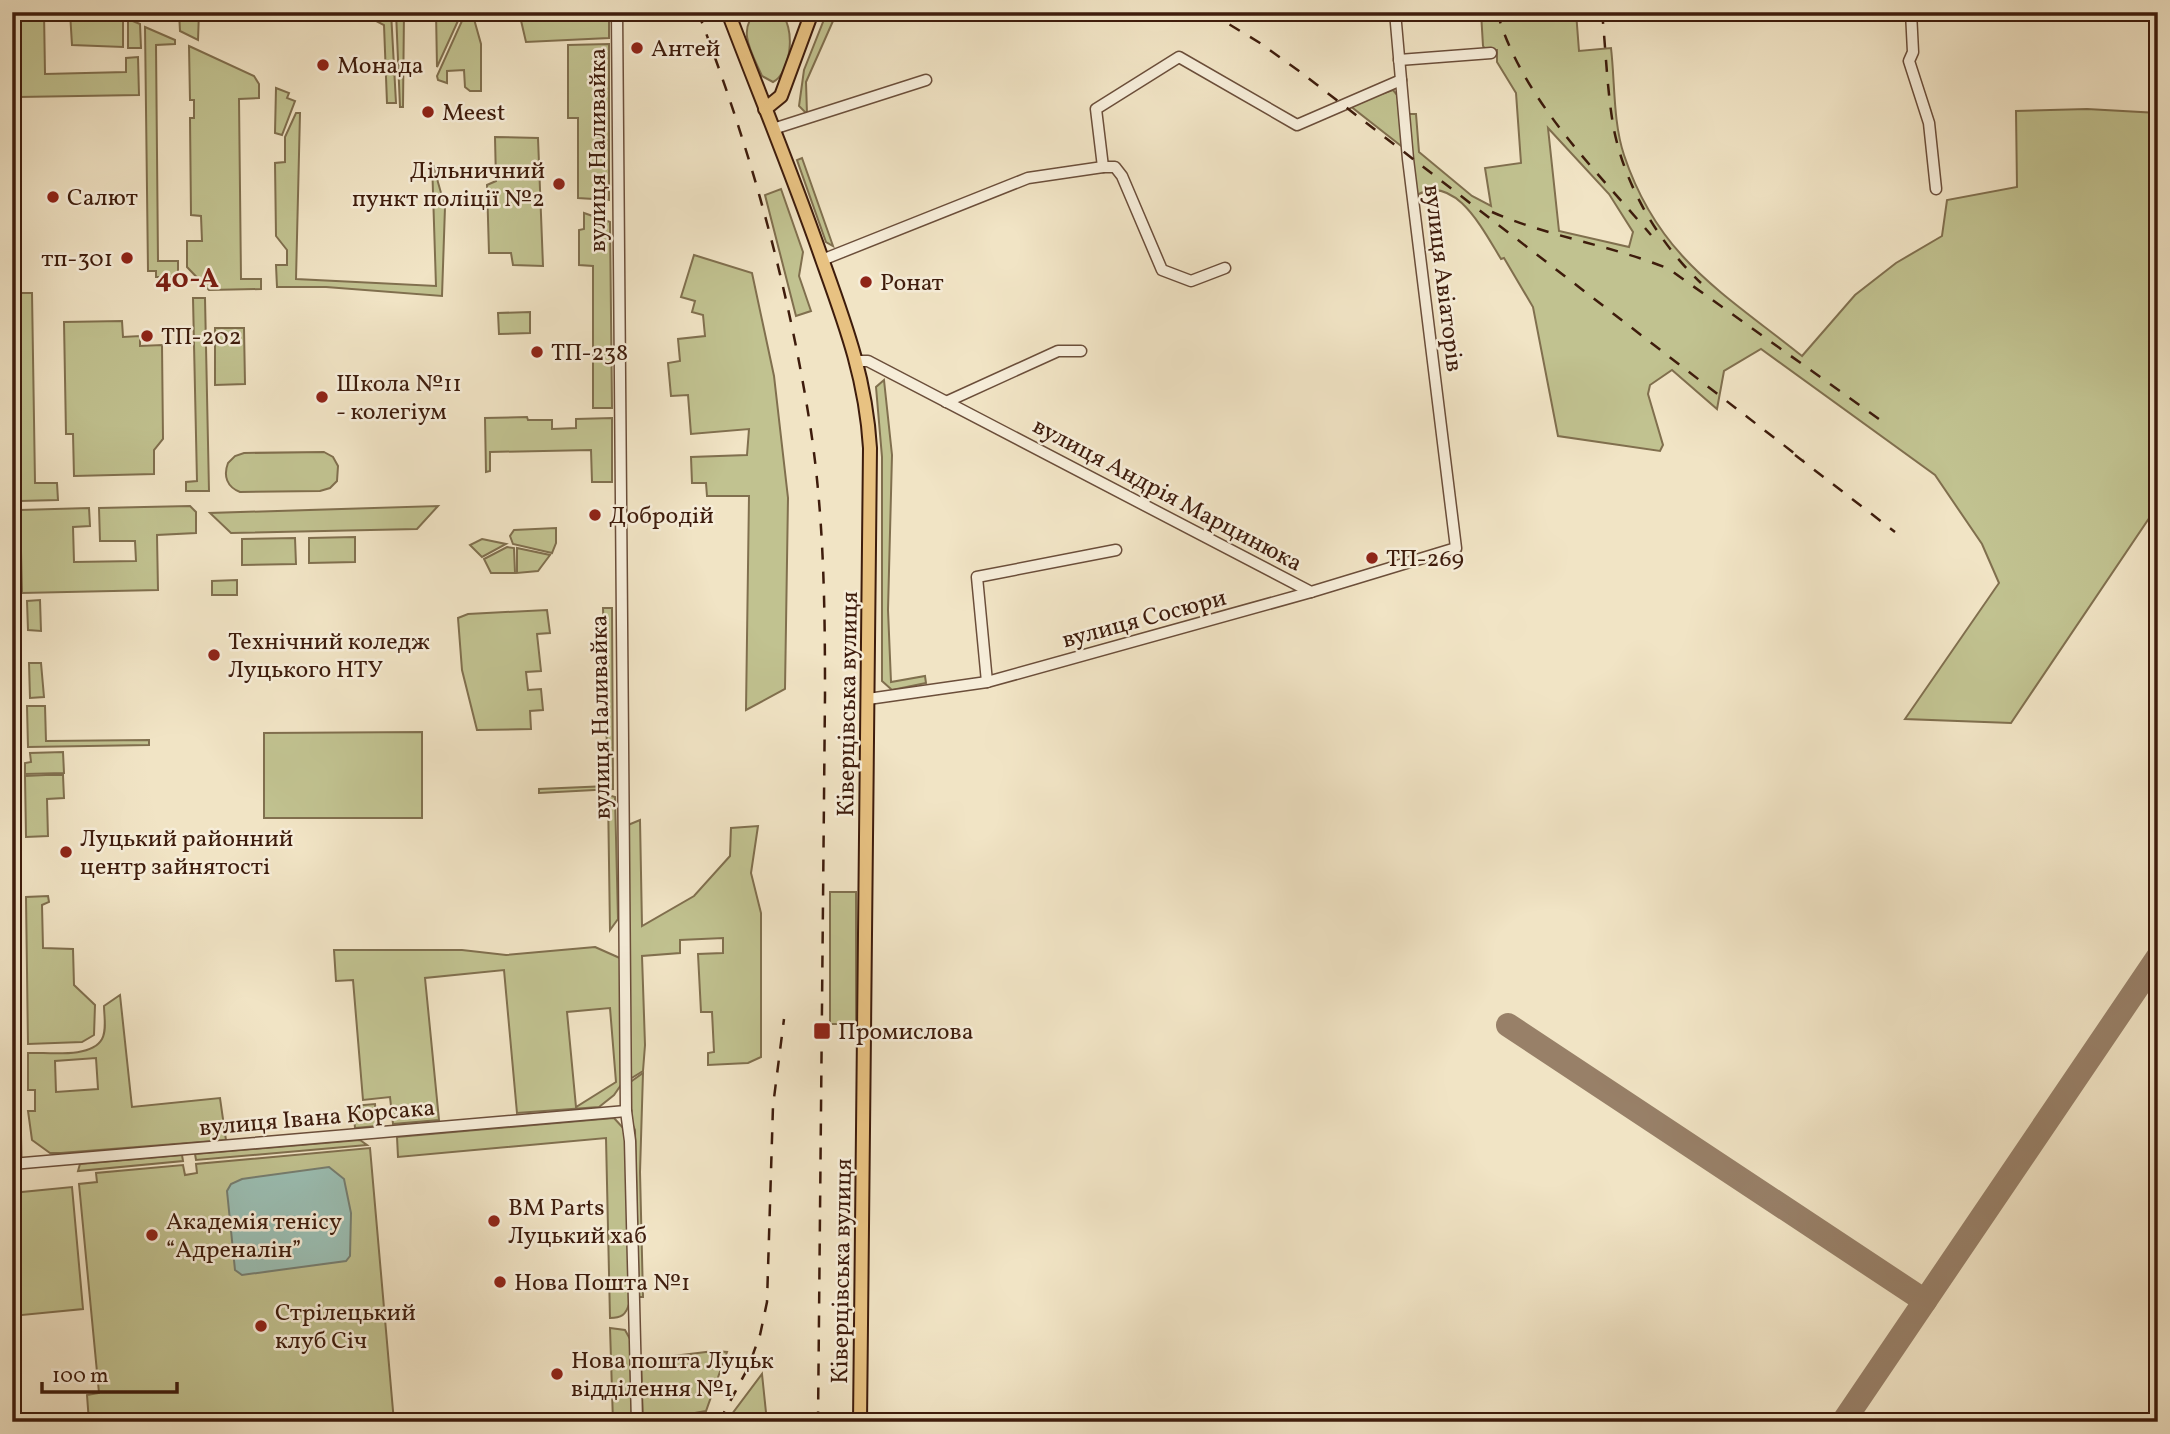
<svg xmlns="http://www.w3.org/2000/svg" width="2170" height="1434" font-family="Vollkorn,serif">
<style>
.green{fill:#c1c290;stroke:#806f4e;stroke-width:2;fill-rule:evenodd}
.water{fill:#9bbfb4;stroke:#767e71;stroke-width:2}
.lines{fill:none;stroke-linecap:round;stroke-linejoin:round}
.taxiway{stroke:#988068;stroke-width:24}
.minor-casing{stroke:#6b4e3a;stroke-width:13}
.major-casing{stroke:#3e1c0c;stroke-width:16}
.minor{stroke:#f6edd9;stroke-width:10}
.major{stroke:#e8c282;stroke-width:12}
.rail{stroke:#3e1c0c;stroke-width:2.5;stroke-dasharray:12 12;stroke-linecap:butt}
.poi-dot{fill:#8f2418;stroke:#f6edd9;stroke-width:2.5}
.labels{text-anchor:middle;stroke-width:5;stroke-linejoin:round;paint-order:stroke}
.poi-label{font-size:24px;fill:#3e1c0c;stroke:#f6edd9;text-anchor:start}
.street-label{font-size:24px;fill:#3e1c0c;stroke:#f6edd9}
.quarter-label{font-size:28px;font-weight:bold;fill:#7a1f14;stroke:#f6edd9}
</style>
<rect width="100%" height="100%" fill="#f1e4c5"/>
<filter id="stains"><feTurbulence type="fractalNoise" baseFrequency=".00286" numOctaves="4"/><feColorMatrix values="0 0 0 0 .2 0 0 0 0 .09 0 0 0 0 .02 0 0 0 .5 -.17"/></filter>
<radialGradient id="worn" r=".72"><stop offset=".6" stop-color="#630" stop-opacity="0"/><stop offset="1" stop-color="#630" stop-opacity=".3"/></radialGradient>
<g class="green">
<path d="M 18,12 L 44,12 L 45,74 L 126,72 L 126,58 L 138,57 L 139,95 L 19,97 Z"/>
<path d="M 70,12 L 123,14 L 123,47 L 72,45 Z"/>
<path d="M 179,12 L 199,12 L 198,40 L 180,31 Z"/>
<path d="M 359,12 L 391,12 L 396,103 L 387,103 L 384,25 Z"/>
<path d="M 396,12 L 404,12 L 403,107 L 400,107 Z"/>
<path d="M 436,12 L 462,12 L 437,67 Z"/>
<path d="M 466,12 L 472,12 L 481,44 L 481,91 L 470,91 L 465,87 L 464,70 L 447,71 L 447,83 L 438,80 L 437,76 Z"/>
<path d="M 519,12 L 609,12 L 609,38 L 526,42 Z"/>
<path d="M 758,12 L 779,12 C 797,25 791,73 773,82 L 762,76 C 753,55 735,28 758,12 Z"/>
<path d="M 827,12 L 837,12 L 806,82 L 807,114 L 799,106 L 804,70 Z"/>
<path d="M 1481,12 L 1576,12 L 1579,51 L 1611,48 C 1615,82 1613,122 1624,155 C 1658,257 1722,292 1802,356 L 1855,295 L 1896,263 L 1942,236 L 1947,200 L 2017,187 L 2016,111 L 2087,109 L 2158,113 L 2158,505 L 2011,723 L 1905,719 L 1999,583 L 1982,544 L 1935,475 L 1761,349 L 1724,371 L 1717,409 L 1672,370 L 1650,385 L 1648,394 L 1663,445 L 1660,451 L 1558,436 L 1533,307 L 1504,258 L 1501,259 C 1483,230 1455,173 1417,195 L 1407,114 L 1416,114 L 1419,152 L 1472,196 L 1491,206 L 1485,168 L 1521,163 L 1516,93 L 1497,62 L 1497,50 L 1486,50 L 1483,46 ZM 1548,128 L 1609,194 L 1633,232 L 1629,247 L 1559,231 Z"/>
<path d="M 128,19 L 140,24 L 141,48 L 128,48 Z"/>
<path d="M 145,27 L 175,40 L 175,44 L 156,45 L 158,261 L 178,261 L 178,277 L 156,277 L 156,271 L 148,271 Z"/>
<path d="M 609,44 L 609,200 L 578,198 L 578,118 L 568,118 L 568,45 Z"/>
<path d="M 189,46 L 254,76 L 259,84 L 259,98 L 239,99 L 241,279 L 261,279 L 261,289 L 209,290 L 187,267 L 187,241 L 202,241 L 201,216 L 191,215 L 190,118 L 194,118 L 194,100 L 190,100 Z"/>
<path d="M 276,88 L 289,93 L 287,98 L 295,101 L 282,135 L 275,133 Z"/>
<path d="M 1393,90 L 1398,96 L 1405,149 L 1349,105 Z"/>
<path d="M 296,113 L 300,113 L 296,279 L 436,286 L 432,161 L 445,207 L 442,296 L 326,287 L 277,287 L 276,265 L 287,265 L 287,250 L 276,236 L 275,163 L 285,162 L 285,137 Z"/>
<path d="M 495,137 L 538,138 L 543,266 L 513,265 L 511,253 L 489,253 L 487,185 L 496,181 Z"/>
<path d="M 802,158 L 833,246 L 826,242 L 797,160 Z"/>
<path d="M 781,189 L 803,252 L 799,276 L 811,311 L 796,316 L 765,195 Z"/>
<path d="M 584,213 L 610,222 L 612,408 L 593,408 L 593,266 L 579,265 L 579,230 L 584,229 Z"/>
<path d="M 694,255 L 752,273 L 774,376 L 788,498 L 785,689 L 746,710 L 749,496 L 707,496 L 706,483 L 692,483 L 691,457 L 747,455 L 749,429 L 691,434 L 688,395 L 671,396 L 668,363 L 680,361 L 678,339 L 705,336 L 703,315 L 692,312 L 695,301 L 681,297 Z"/>
<path d="M 21,293 L 32,293 L 35,483 L 57,483 L 58,500 L 20,501 Z"/>
<path d="M 193,298 L 205,298 L 209,491 L 186,491 L 186,482 L 197,481 Z"/>
<path d="M 530,312 L 530,333 L 499,334 L 498,313 Z"/>
<path d="M 122,321 L 123,337 L 140,336 L 140,346 L 162,345 L 163,439 L 154,450 L 154,474 L 74,476 L 73,434 L 66,434 L 64,322 Z"/>
<path d="M 215,328 L 244,328 L 245,384 L 215,385 Z"/>
<path d="M 884,380 L 892,455 L 888,610 L 891,682 L 925,676 L 926,683 L 892,690 L 882,681 L 882,457 L 876,387 Z"/>
<path d="M 527,417 L 528,420 L 552,420 L 552,429 L 576,428 L 576,419 L 612,418 L 612,482 L 592,482 L 591,450 L 490,452 L 490,471 L 486,472 L 485,418 Z"/>
<path d="M 324,452 L 333,457 L 338,466 L 337,481 L 330,488 L 320,491 L 240,492 C 227,487 223,476 228,463 L 235,456 L 244,453 Z"/>
<path d="M 190,506 L 196,512 L 196,533 L 157,535 L 158,590 L 22,593 L 20,510 L 89,508 L 90,526 L 73,527 L 74,562 L 136,561 L 135,541 L 100,541 L 99,508 Z"/>
<path d="M 438,506 L 417,529 L 231,533 L 210,513 Z"/>
<path d="M 556,528 L 556,543 L 552,553 L 513,544 L 510,536 L 514,530 Z"/>
<path d="M 355,537 L 355,562 L 309,563 L 309,538 Z"/>
<path d="M 295,538 L 296,564 L 242,565 L 242,539 Z"/>
<path d="M 482,539 L 506,544 L 482,557 L 470,545 Z"/>
<path d="M 507,547 L 514,548 L 515,573 L 491,573 L 484,559 Z"/>
<path d="M 517,548 L 550,555 L 538,571 L 517,573 Z"/>
<path d="M 237,580 L 237,595 L 212,595 L 212,581 Z"/>
<path d="M 40,600 L 41,631 L 28,630 L 27,601 Z"/>
<path d="M 603,608 L 612,608 L 613,789 L 539,793 L 539,789 L 608,786 Z"/>
<path d="M 547,610 L 550,633 L 537,634 L 541,671 L 526,672 L 528,690 L 541,689 L 543,710 L 530,711 L 531,729 L 477,730 L 462,670 L 458,618 L 468,614 Z"/>
<path d="M 29,663 L 41,663 L 44,697 L 30,698 Z"/>
<path d="M 27,706 L 45,706 L 46,741 L 149,740 L 149,745 L 28,747 Z"/>
<path d="M 422,732 L 422,818 L 264,818 L 264,733 Z"/>
<path d="M 63,752 L 64,773 L 25,774 L 25,763 L 31,762 L 30,753 Z"/>
<path d="M 46,775 L 63,775 L 64,798 L 47,799 L 48,836 L 26,837 L 25,776 Z"/>
<path d="M 608,795 L 615,797 L 618,919 L 610,930 Z"/>
<path d="M 640,820 L 642,926 L 694,896 L 730,856 L 731,828 L 758,826 L 751,873 L 761,913 L 761,1057 L 748,1063 L 708,1065 L 708,1053 L 714,1052 L 712,1012 L 701,1012 L 698,954 L 723,953 L 723,938 L 680,940 L 680,953 L 642,956 L 645,1045 L 643,1071 L 630,1079 L 628,825 Z"/>
<rect x="830" y="892" width="26" height="132"/>
<path d="M 48,896 L 49,902 L 42,905 L 43,948 L 73,949 L 74,985 L 95,1005 L 94,1035 L 82,1042 L 28,1044 L 26,897 Z"/>
<path d="M 595,947 L 622,959 L 623,1082 L 614,1095 L 599,1107 L 517,1113 L 504,970 L 425,978 L 439,1120 L 393,1124 L 390,1097 L 363,1100 L 353,980 L 336,981 L 334,950 L 462,950 L 506,955 ZM 610,1008 L 616,1082 L 576,1107 L 567,1012 Z"/>
<path d="M 120,995 L 132,1107 L 220,1098 L 226,1140 L 61,1153 L 50,1153 L 32,1140 L 28,1111 L 35,1111 L 35,1090 L 28,1090 L 28,1053 C 47,1052 91,1059 102,1039 C 107,1030 104,1016 104,1006 ZM 96,1058 L 98,1089 L 56,1092 L 55,1061 Z"/>
<path d="M 643,1073 L 640,1172 L 643,1297 L 639,1297 L 635,1130 L 630,1119 L 629,1083 Z"/>
<path d="M 375,1104 L 377,1126 L 355,1128 L 353,1106 Z"/>
<path d="M 614,1118 L 624,1129 L 626,1140 L 629,1304 C 626,1315 621,1318 610,1318 L 606,1138 L 398,1157 L 397,1137 Z"/>
<path d="M 360,1140 L 367,1145 L 196,1160 L 195,1154 Z"/>
<path d="M 370,1148 L 394,1422 L 89,1422 L 87,1395 L 99,1393 L 79,1184 L 97,1182 L 96,1173 L 183,1165 L 185,1175 L 197,1173 L 196,1164 Z"/>
<path d="M 182,1155 L 183,1161 L 78,1171 L 80,1164 Z"/>
<path d="M 72,1187 L 83,1309 L 12,1316 L 12,1193 Z"/>
<path d="M 610,1328 L 625,1330 L 630,1339 L 632,1422 L 613,1422 Z"/>
<path d="M 714,1351 L 727,1352 L 706,1411 L 643,1422 L 641,1360 Z"/>
<path d="M 762,1374 L 767,1422 L 726,1422 Z"/>
</g>
<path class="water" d="M 329,1167 L 344,1179 L 351,1213 L 350,1256 L 346,1261 L 242,1275 L 235,1270 L 227,1191 L 231,1184 L 242,1179 Z"/>
<g class="lines">
<g class="taxiway">
<path d="M 1508,1025 L 1925,1301"/>
<path d="M 1843,1422 L 2158,957"/>
</g>
<defs>
<g id="minor">
<path d="M 617,12 L 626,1111 L 630,1141 L 637,1422"/>
<path d="M 1911,12 L 1913,52 L 1909,61 L 1929,123 L 1936,189"/>
<path d="M 1399,60 L 1491,53"/>
<path d="M 773,129 L 926,80"/>
<path d="M 1103,167 L 1115,167 L 1122,176 L 1162,270 L 1191,281 L 1225,268"/>
<path d="M 822,260 L 1028,178 L 1103,167 L 1096,109 L 1179,57 L 1297,125 L 1401,80"/>
<path d="M 858,361 L 868,361 L 1311,592 L 1456,548 L 1408,159 L 1395,12"/>
<path d="M 946,402 L 1058,351 L 1081,351"/>
<path d="M 987,682 L 977,577 L 1116,550"/>
<path d="M 868,699 L 987,682 L 1311,592"/>
<path d="M 12,933 L 16,1164"/>
<path d="M 12,1164 L 626,1111"/>
</g>
<g id="major">
<path d="M 728,12 C 760,96 794,178 823,262 C 846,326 866,380 870,448 L 860,1422"/>
<path d="M 765,109 L 781,96 L 812,12"/>
</g>
</defs>
<use href="#minor" class="minor-casing"/>
<use href="#major" class="major-casing"/>
<use href="#minor" class="minor"/>
<use href="#major" class="major"/>
<g class="rail">
<path d="M 698,12 C 750,147 789,288 811,431 C 824,519 825,607 825,695 L 818,1422"/>
<path d="M 1190,12 L 1209,22"/>
<path d="M 1209,12 L 1260,43 L 1299,71 L 1803,460"/>
<path d="M 1497,12 C 1522,99 1594,168 1651,235"/>
<path d="M 1602,12 C 1606,51 1607,92 1614,130 C 1626,188 1659,243 1701,283"/>
<path d="M 1492,212 C 1549,237 1611,245 1669,269 L 1886,424"/>
<path d="M 1795,455 L 1895,532"/>
<path d="M 719,1422 L 748,1368 L 760,1335 L 767,1302 L 773,1106 L 784,1019"/>
</g>
</g>
<g class="poi-dot">
<circle cx="637" cy="48" r="7"/>
<circle cx="323" cy="65" r="7"/>
<circle cx="428" cy="112" r="7"/>
<circle cx="559" cy="184" r="7"/>
<circle cx="53" cy="197" r="7"/>
<circle cx="127" cy="258" r="7"/>
<circle cx="866" cy="282" r="7"/>
<circle cx="147" cy="336" r="7"/>
<circle cx="537" cy="352" r="7"/>
<circle cx="322" cy="397" r="7"/>
<circle cx="595" cy="515" r="7"/>
<circle cx="1372" cy="558" r="7"/>
<circle cx="214" cy="655" r="7"/>
<circle cx="66" cy="852" r="7"/>
<rect x="813" y="1022" width="18" height="18" rx="3.5"/>
<circle cx="494" cy="1221" r="7"/>
<circle cx="152" cy="1235" r="7"/>
<circle cx="500" cy="1282" r="7"/>
<circle cx="261" cy="1326" r="7"/>
<circle cx="557" cy="1374" r="7"/>
</g>
<g class="labels">
<g class="poi-label">
<text x="651" y="56">Антей</text>
<text x="337" y="73">Монада</text>
<text x="442" y="120">Meest</text>
<text x="545" y="178" text-anchor="end">Дільничний<tspan x="545" dy="28">пункт поліції №2</tspan></text>
<text x="67" y="205">Салют</text>
<text x="113" y="266" text-anchor="end">тп-301</text>
<text x="880" y="290">Ронат</text>
<text x="161" y="344">ТП-202</text>
<text x="551" y="360">ТП-238</text>
<text x="336" y="391">Школа №11<tspan x="336" dy="28">- колегіум</tspan></text>
<text x="609" y="523">Добродій</text>
<text x="1386" y="566">ТП-269</text>
<text x="228" y="649">Технічний коледж<tspan x="228" dy="28">Луцького НТУ</tspan></text>
<text x="80" y="846">Луцький районний<tspan x="80" dy="28">центр зайнятості</tspan></text>
<text x="838" y="1039">Промислова</text>
<text x="508" y="1215">BM Parts<tspan x="508" dy="28">Луцький хаб</tspan></text>
<text x="166" y="1229">Академія тенісу<tspan x="166" dy="28">“Адреналін”</tspan></text>
<text x="514" y="1290">Нова Пошта №1</text>
<text x="275" y="1320">Стрілецький<tspan x="275" dy="28">клуб Січ</tspan></text>
<text x="571" y="1368">Нова пошта Луцьк<tspan x="571" dy="28">відділення №1</tspan></text>
</g>
<g class="street-label">
<text transform="translate(597 150) rotate(-90)" y="8">вулиця Наливайка</text>
<text transform="translate(1444 278) rotate(83)" y="8">вулиця Авіаторів</text>
<text transform="translate(1168 494) rotate(28)" y="8">вулиця Андрія Марцинюка</text>
<text transform="translate(1144 618) rotate(-15)" y="8">вулиця Сосюри</text>
<text transform="translate(847 704) rotate(-89)" y="8">Ківерцівська вулиця</text>
<text transform="translate(600 717) rotate(-91)" y="8">вулиця Наливайка</text>
<text transform="translate(317 1117) rotate(-5)" y="8">вулиця Івана Корсака</text>
<text transform="translate(841 1271) rotate(-89)" y="8">Ківерцівська вулиця</text>
</g>
<g class="quarter-label">
<text x="187" y="287">40-А</text>
</g>
</g>
<rect width="2170" height="1434" fill="none" stroke="#f1e4c5" stroke-width="42"/>
<rect x="14" y="14" width="2142" height="1406" fill="none" stroke="#3e1c0c" stroke-width="3.5"/>
<rect x="21" y="21" width="2128" height="1392" fill="none" stroke="#3e1c0c" stroke-width="2"/>
<path d="M42 1382v10h135v-10" fill="none" stroke="#3e1c0c" stroke-width="3.5"/>
<text x="52" y="1382" font-size="21" fill="#3e1c0c" stroke="#f6edd9" stroke-width="5" paint-order="stroke">100 m</text>
<rect width="100%" height="100%" filter="url(#stains)"/>
<rect width="100%" height="100%" fill="url(#worn)"/>
</svg>
